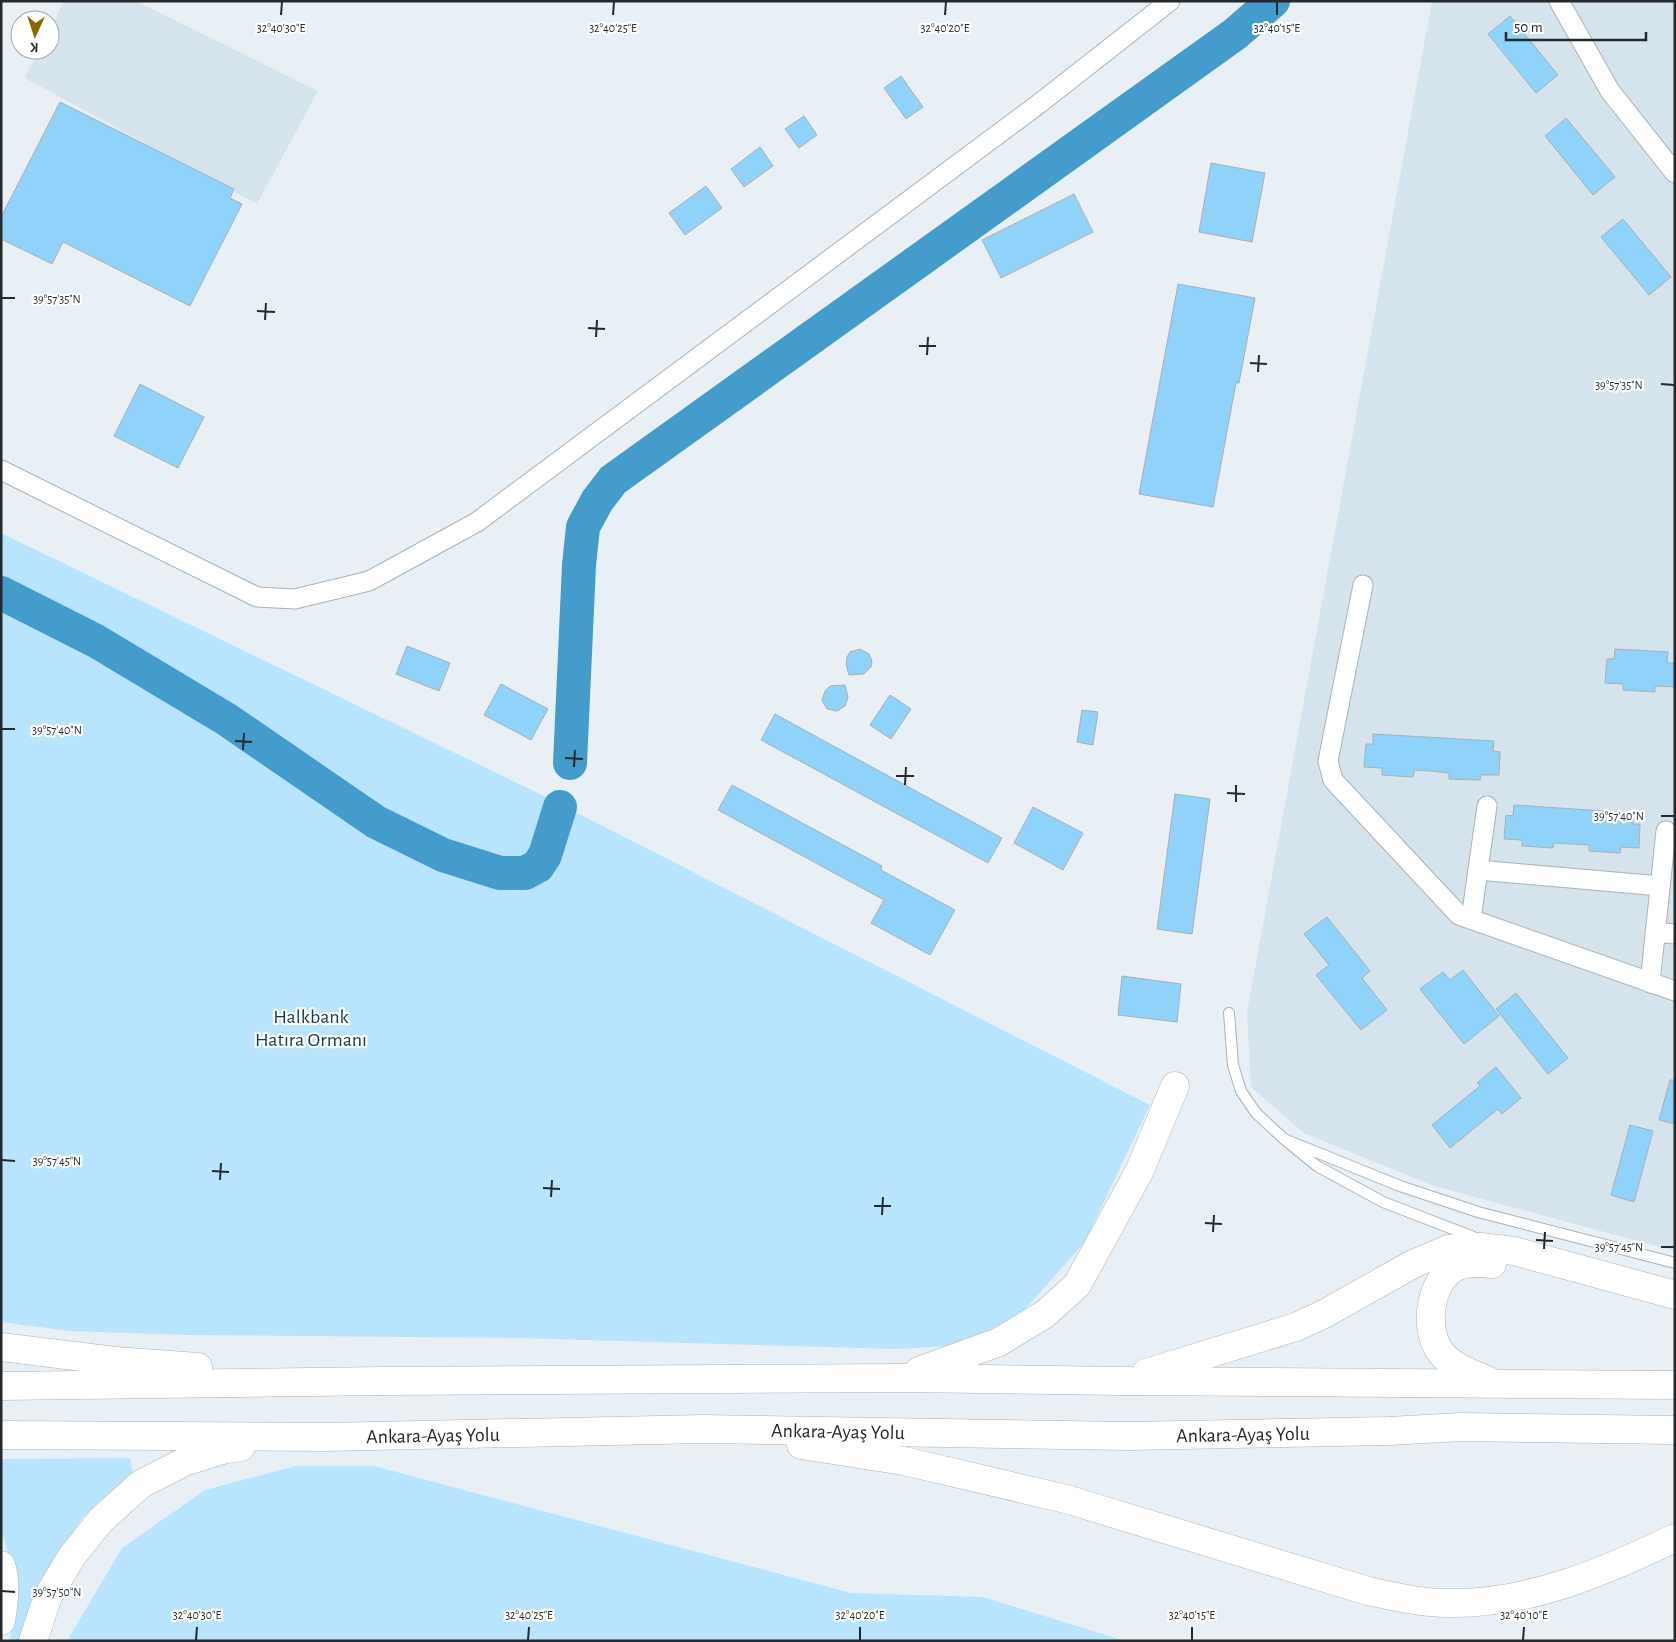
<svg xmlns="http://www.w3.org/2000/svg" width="1676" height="1642" font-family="'Alegreya Sans',sans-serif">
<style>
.built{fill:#d4e3ec}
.green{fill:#b9e4fe}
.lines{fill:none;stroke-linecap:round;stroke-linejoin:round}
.river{stroke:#439ccc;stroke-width:34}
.building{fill:#8fd2fa;stroke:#a8b0b4}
.lane-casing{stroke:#abb2b7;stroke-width:12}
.street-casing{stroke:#abb2b7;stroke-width:21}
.highway-casing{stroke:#abb2b7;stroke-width:29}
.lane{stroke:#fff;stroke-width:10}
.street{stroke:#fff;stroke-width:19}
.highway{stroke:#fff;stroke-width:28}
.ticks{fill:none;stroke:#26292b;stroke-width:2}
.labels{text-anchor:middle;stroke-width:4.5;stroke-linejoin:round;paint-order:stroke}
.park-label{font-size:20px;fill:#143a4f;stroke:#fff}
.street-label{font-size:20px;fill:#26292b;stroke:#fff}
.ticks-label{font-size:12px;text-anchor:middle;fill:#26292b;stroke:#fff;stroke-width:4.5;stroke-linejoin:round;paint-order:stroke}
</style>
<rect width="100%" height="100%" fill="#e8f0f5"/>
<g class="built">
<path d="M 64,1 L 136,1 L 318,91 L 257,204 L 25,78 L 39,50 L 50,50 L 50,29 Z"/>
<path d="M 1432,1 L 1675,1 L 1675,1251 L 1434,1186 L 1304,1133 L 1251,1087 L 1247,1012 Z"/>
</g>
<g class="green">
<path d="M 1,533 L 546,797 L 1150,1105 L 1085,1242 L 1018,1317 L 953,1346 L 895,1349 L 517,1338 L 188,1335 L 69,1331 L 1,1322 Z"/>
<path d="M 130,1458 L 133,1475 L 83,1517 L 46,1571 L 30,1618 L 25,1641 L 10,1641 L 15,1586 L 3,1534 L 1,1532 L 1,1459 Z"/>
<path d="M 296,1466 L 374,1466 L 851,1593 L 983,1597 L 1125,1641 L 67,1641 L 122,1548 L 205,1490 Z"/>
</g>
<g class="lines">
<g class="river">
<path d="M 1,593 L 96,641 L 226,719 L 376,822 L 443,855 L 500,873 L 525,873 L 538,866 L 545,855 L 560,807"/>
<path d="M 570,763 L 579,565 L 583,527 L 597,501 L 613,480 L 1235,34 L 1273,1"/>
</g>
</g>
<g class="building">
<path d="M 1510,16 L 1558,75 L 1536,93 L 1488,34 Z"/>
<path d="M 901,76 L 923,107 L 906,119 L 884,88 Z"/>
<path d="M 60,102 L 234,189 L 230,198 L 242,204 L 190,306 L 63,242 L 52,264 L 1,239 L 1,217 Z"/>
<path d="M 804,116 L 817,135 L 799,148 L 785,129 Z"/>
<path d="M 1566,118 L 1615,177 L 1593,195 L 1545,136 Z"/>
<path d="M 760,147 L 773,166 L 744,187 L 731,169 Z"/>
<path d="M 1211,163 L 1265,173 L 1252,242 L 1199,232 Z"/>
<path d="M 706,186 L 722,208 L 685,235 L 669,213 Z"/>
<path d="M 1074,194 L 1093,232 L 1001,278 L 982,240 Z"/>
<path d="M 1623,219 L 1671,277 L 1649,295 L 1601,237 Z"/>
<path d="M 1178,284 L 1255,298 L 1239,383 L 1236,383 L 1213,507 L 1139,494 Z"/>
<path d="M 140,384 L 204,417 L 178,468 L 114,436 Z"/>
<path d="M 407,646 L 450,663 L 439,691 L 396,674 Z"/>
<path d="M 860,649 L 869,654 L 872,661 L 871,667 L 864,674 L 849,675 L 846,664 L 847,657 L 850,652 Z"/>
<path d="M 1615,649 L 1668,652 L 1667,663 L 1675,663 L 1675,687 L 1655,686 L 1655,692 L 1623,690 L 1623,684 L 1605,683 L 1607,659 L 1614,659 Z"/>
<path d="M 501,684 L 548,709 L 531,740 L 484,715 Z"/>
<path d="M 845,685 L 848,697 L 845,706 L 837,711 L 827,709 L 822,700 L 825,691 L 830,686 Z"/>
<path d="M 890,695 L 911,709 L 891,739 L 870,725 Z"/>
<path d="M 1082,710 L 1098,712 L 1093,745 L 1077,742 Z"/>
<path d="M 775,714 L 1002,838 L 988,863 L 761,740 Z"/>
<path d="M 1373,734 L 1494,741 L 1493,751 L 1500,752 L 1499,775 L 1481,775 L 1480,780 L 1449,779 L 1449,773 L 1431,771 L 1414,770 L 1413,777 L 1382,775 L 1382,768 L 1364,767 L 1366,744 L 1373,744 Z"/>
<path d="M 732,785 L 882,866 L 881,870 L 955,910 L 930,955 L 871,923 L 884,900 L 718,810 Z"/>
<path d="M 1175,794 L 1210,799 L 1192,934 L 1157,929 Z"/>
<path d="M 1514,805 L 1634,813 L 1633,824 L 1640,824 L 1639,848 L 1621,847 L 1620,853 L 1589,851 L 1589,845 L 1571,844 L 1554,843 L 1553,848 L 1522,846 L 1522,840 L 1504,839 L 1506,815 L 1513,816 Z"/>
<path d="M 1033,807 L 1083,833 L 1063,870 L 1014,843 Z"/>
<path d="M 1327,917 L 1370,971 L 1362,978 L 1387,1010 L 1361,1030 L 1316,975 L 1329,965 L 1304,934 Z"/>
<path d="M 1463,970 L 1499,1016 L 1464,1044 L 1420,989 L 1443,972 L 1450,980 Z"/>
<path d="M 1122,976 L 1181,984 L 1177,1022 L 1118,1015 Z"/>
<path d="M 1516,993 L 1568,1058 L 1548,1074 L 1496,1009 Z"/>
<path d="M 1496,1067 L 1521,1098 L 1502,1114 L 1498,1109 L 1450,1148 L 1432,1125 L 1480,1086 L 1477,1083 Z"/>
<path d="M 1670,1080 L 1675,1080 L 1675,1124 L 1659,1120 Z"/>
<path d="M 1630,1125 L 1653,1131 L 1634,1202 L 1611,1195 Z"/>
</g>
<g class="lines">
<defs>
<g id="lane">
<path d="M 1229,1013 L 1233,1065 L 1241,1091 L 1256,1113 L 1284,1139 L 1317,1166 L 1383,1202 L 1476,1238"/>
<path d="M 1284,1139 L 1400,1186 L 1478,1212 L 1675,1263"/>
</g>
<g id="street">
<path d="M 1559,1 L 1610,91 L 1675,173"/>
<path d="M 1,470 L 257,597 L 295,599 L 369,581 L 477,522 L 1040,103 L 1170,1"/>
<path d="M 1363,585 L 1328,761 L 1333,780 L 1459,915 L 1675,991"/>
<path d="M 1478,870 L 1660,886"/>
<path d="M 1471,919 L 1487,806"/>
<path d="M 1655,932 L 1675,934"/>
<path d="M 1650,983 L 1666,831"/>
</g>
<g id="highway">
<path d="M 1,1347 L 115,1361 L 198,1367"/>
<path d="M 919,1371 L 999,1342 L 1045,1314 L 1077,1285 L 1139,1172 L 1175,1086"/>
<path d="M 1146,1373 L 1296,1327 L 1324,1314 L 1413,1264 L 1448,1249 L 1481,1247 L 1514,1251 L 1675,1295"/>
<path d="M 1489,1381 C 1473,1374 1454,1368 1442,1354 C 1423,1332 1428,1279 1458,1266 C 1469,1262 1480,1263 1492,1264"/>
<path d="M 1,1386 L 384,1381 L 903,1378 L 1120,1381 L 1675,1385"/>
<path d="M 1,1435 L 326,1437 L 703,1429 L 1129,1436 L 1389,1431 L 1461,1427 L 1675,1430"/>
<path d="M 801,1445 L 904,1461 L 1066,1499 L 1368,1591 C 1396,1597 1425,1604 1454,1603 C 1532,1603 1606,1571 1675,1538"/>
<path d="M 1,1565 C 7,1583 4,1603 1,1621"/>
<path d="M 33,1641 L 48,1596 L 72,1556 L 101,1520 L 141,1484 L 184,1462 L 226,1449 L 241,1447"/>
</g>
</defs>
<use href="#lane" class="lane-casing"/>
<use href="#street" class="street-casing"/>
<use href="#highway" class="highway-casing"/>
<use href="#lane" class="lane"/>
<use href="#street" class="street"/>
<use href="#highway" class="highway"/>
</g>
<path class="ticks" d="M 281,15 L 282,2M 613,15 L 614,2M 945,15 L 946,2M 1277,15 L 1277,2M 2,298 L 15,298M 257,311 L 275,312M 265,320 L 266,303M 588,328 L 605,329M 596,337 L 597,320M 919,346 L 936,346M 927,355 L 928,337M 1250,363 L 1267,364M 1258,372 L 1259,355M 1661,384 L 1674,385M 2,729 L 15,729M 235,741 L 252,742M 243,750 L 244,733M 565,758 L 583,759M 574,767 L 575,750M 896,776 L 914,776M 905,785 L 906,767M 1227,793 L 1245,794M 1236,802 L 1236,785M 1661,816 L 1674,816M 2,1160 L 15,1161M 212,1171 L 229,1172M 220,1180 L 221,1163M 543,1188 L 560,1189M 551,1197 L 552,1180M 874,1206 L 891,1206M 882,1215 L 883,1197M 1205,1223 L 1222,1224M 1213,1232 L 1214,1215M 1536,1240 L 1553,1241M 1661,1247 L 1674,1247M 1544,1249 L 1545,1232M 2,1591 L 15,1592M 196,1640 L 197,1627M 528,1640 L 529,1627M 860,1640 L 860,1627M 1192,1640 L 1192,1627M 1523,1640 L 1524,1627"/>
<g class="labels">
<g class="park-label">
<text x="311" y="1023">Halkbank<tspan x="311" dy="23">Hatıra Ormanı</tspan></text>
</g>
<g class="street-label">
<text transform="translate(838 1431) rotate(1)" y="7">Ankara-Ayaş Yolu</text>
<text transform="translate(1243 1434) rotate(-1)" y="7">Ankara-Ayaş Yolu</text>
<text transform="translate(433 1435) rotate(-1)" y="7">Ankara-Ayaş Yolu</text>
</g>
</g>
<g class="ticks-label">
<text x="281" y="32">32°40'30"E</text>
<text x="613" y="32">32°40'25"E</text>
<text x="945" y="32">32°40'20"E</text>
<text x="1277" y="32">32°40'15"E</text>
<text x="57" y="303">39°57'35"N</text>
<text x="1619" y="389">39°57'35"N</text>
<text x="57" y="734">39°57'40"N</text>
<text x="1619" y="820">39°57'40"N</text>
<text x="57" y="1165">39°57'45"N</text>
<text x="1619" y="1251">39°57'45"N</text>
<text x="57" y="1596">39°57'50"N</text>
<text x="197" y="1619">32°40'30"E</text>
<text x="529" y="1619">32°40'25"E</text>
<text x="860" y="1619">32°40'20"E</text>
<text x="1192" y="1619">32°40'15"E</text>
<text x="1524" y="1619">32°40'10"E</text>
</g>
<rect width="1676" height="1642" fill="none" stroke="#26292b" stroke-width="5"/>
<g transform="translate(35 35) rotate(183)"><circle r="24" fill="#ffffff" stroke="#a8a9aa"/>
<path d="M0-4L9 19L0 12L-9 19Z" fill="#886603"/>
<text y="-8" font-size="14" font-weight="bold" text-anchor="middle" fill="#26292b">K</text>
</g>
<path d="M1506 32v8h140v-8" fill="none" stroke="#26292b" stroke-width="2.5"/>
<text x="1514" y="32" font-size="15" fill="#26292b" stroke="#ffffff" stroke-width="4" paint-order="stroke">50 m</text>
</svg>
